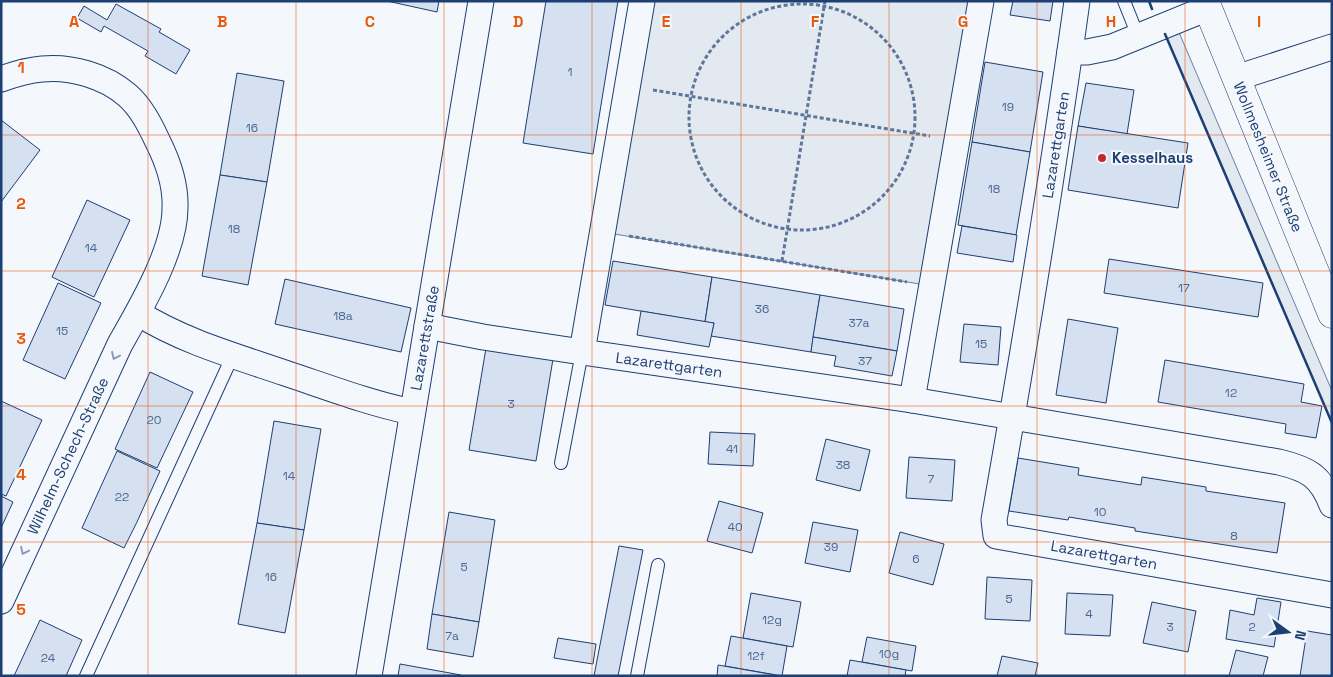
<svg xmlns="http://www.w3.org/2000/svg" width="1333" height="677" font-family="'Space Grotesk',sans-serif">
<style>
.green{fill:#e3e9f0;stroke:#687fa3}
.building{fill:#d5e0f0;stroke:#1d3f73}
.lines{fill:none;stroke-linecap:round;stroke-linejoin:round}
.lane-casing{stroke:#1d3f73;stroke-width:14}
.street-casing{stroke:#1d3f73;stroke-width:27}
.secondary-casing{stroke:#1d3f73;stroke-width:29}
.path{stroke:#5e769c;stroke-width:3;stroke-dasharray:4 2.5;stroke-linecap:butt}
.lane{stroke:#f4f7fb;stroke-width:12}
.street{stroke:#f4f7fb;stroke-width:25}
.secondary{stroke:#f4f7fb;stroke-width:28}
.wall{stroke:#1d3f73;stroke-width:2.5}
.oneway{stroke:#889bb7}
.grid{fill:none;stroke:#e8590c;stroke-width:1;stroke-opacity:0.55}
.poi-dot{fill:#c62828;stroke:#f4f7fb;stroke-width:2}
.labels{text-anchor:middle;stroke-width:4;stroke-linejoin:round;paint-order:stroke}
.number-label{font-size:12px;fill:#4b6792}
.street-label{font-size:15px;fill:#1d3f73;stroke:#f4f7fb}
.poi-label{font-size:15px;font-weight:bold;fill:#1d3f73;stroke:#f4f7fb;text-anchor:start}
.grid-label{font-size:16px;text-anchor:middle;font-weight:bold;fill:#e8590c;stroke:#f4f7fb;stroke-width:4;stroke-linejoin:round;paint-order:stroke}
</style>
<rect width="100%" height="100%" fill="#f4f7fb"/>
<g class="green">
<path d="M 642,1 L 981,1 L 932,286 L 602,232 Z"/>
<path d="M 1175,23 L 1332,391 L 1332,423 L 1163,29 Z"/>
</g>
<g class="building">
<path d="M 387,1 L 439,1 L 437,12 Z"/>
<path d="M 546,1 L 618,1 L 593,154 L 523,143 Z"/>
<path d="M 1013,1 L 1053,1 L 1050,21 L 1010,15 Z"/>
<path d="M 116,4 L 161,29 L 159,32 L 190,50 L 176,74 L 145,56 L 148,51 L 104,26 L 101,32 L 77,18 L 84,6 L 107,20 Z"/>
<path d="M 985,62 L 1043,72 L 1030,152 L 972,142 Z"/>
<path d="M 237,73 L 284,81 L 267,182 L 220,175 Z"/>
<path d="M 1086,83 L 1134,90 L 1127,134 L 1078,126 Z"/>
<path d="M 1,120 L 40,150 L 1,202 Z"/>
<path d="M 1078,126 L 1188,143 L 1178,208 L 1068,190 Z"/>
<path d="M 972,142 L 1030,152 L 1016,235 L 958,225 Z"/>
<path d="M 220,175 L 267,182 L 248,285 L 202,276 Z"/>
<path d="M 87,200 L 130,220 L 94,297 L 52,277 Z"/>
<path d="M 962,226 L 1017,235 L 1013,262 L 957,253 Z"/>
<path d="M 1109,259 L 1263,283 L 1258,317 L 1104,293 Z"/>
<path d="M 613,261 L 712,277 L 705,322 L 605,305 Z"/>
<path d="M 712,277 L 820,295 L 811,352 L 711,336 L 714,323 L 705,322 Z"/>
<path d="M 285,279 L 411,308 L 401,352 L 275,324 Z"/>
<path d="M 58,283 L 101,303 L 65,379 L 23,360 Z"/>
<path d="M 820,295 L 904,309 L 897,351 L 813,337 Z"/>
<path d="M 641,311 L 714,323 L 709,347 L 637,335 Z"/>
<path d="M 1068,319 L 1118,328 L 1106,403 L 1056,395 Z"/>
<path d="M 964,324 L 1001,327 L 998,365 L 960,362 Z"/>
<path d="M 813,337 L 897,351 L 892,376 L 834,366 L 836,356 L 811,352 Z"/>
<path d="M 486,348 L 553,359 L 536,461 L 469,450 Z"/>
<path d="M 1165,360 L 1304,384 L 1301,402 L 1322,406 L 1316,438 L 1285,433 L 1286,424 L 1158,402 Z"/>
<path d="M 150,372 L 193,392 L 157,468 L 115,449 Z"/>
<path d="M 1,401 L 42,420 L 6,496 L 1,494 Z"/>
<path d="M 274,421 L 321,429 L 304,530 L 257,523 Z"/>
<path d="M 710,432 L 755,434 L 753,466 L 708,464 Z"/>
<path d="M 826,439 L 870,450 L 860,491 L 816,480 Z"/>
<path d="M 117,451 L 160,471 L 137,522 L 124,548 L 82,528 Z"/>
<path d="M 909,457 L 955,460 L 952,501 L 906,498 Z"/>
<path d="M 1018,458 L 1079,468 L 1078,475 L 1141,485 L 1142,477 L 1206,487 L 1206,491 L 1285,503 L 1277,553 L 1135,531 L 1135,528 L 1069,517 L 1068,520 L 1009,511 Z"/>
<path d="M 1,496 L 13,502 L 1,528 Z"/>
<path d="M 719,501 L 763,513 L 752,553 L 707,541 Z"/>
<path d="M 449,512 L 495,520 L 479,622 L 432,614 Z"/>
<path d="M 813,522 L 858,530 L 850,572 L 805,563 Z"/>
<path d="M 257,523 L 304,530 L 285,633 L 238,624 Z"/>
<path d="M 900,532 L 944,544 L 933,585 L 889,573 Z"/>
<path d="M 619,546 L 643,550 L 618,676 L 594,676 Z"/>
<path d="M 987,577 L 1032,580 L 1030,621 L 985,619 Z"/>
<path d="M 751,593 L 801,602 L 793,647 L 743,638 Z"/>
<path d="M 1067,593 L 1113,595 L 1110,636 L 1065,634 Z"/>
<path d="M 1257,598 L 1281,602 L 1274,647 L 1226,639 L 1230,610 L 1254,615 Z"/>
<path d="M 1152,602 L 1196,611 L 1188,652 L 1143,643 Z"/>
<path d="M 432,614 L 479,622 L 473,657 L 427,649 Z"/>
<path d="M 40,620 L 82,640 L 66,676 L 14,676 Z"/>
<path d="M 1307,631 L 1332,635 L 1332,676 L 1300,676 Z"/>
<path d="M 731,636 L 787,646 L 782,676 L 725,666 Z"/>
<path d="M 867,637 L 916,646 L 912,671 L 862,662 Z"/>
<path d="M 558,638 L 596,644 L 593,664 L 554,658 Z"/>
<path d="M 1236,650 L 1268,657 L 1263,676 L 1229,676 Z"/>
<path d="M 1002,656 L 1038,663 L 1035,676 L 997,676 Z"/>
<path d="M 850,660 L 906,670 L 905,676 L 847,676 Z"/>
<path d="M 400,664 L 461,675 L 461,676 L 398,676 Z"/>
<path d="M 718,665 L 775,675 L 775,676 L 717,676 Z"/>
</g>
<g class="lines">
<defs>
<g id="lane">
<path d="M 1124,1 L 1138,36"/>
<path d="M 561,463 L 582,352"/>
<path d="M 86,676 L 233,355"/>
<path d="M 637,676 L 658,565"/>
</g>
<g id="street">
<path d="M 1077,1 C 1068,67 1058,132 1048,197 C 1031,305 1013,412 994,520 L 996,536 L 1332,595"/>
<path d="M 1070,52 L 1087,52 L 1112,47 L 1208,8"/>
<path d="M 1236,78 L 1332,47"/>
<path d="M 1,79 C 12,75 30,70 42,69 C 71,66 105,76 127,95 C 141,107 150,125 158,142 C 168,162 176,185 175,208 C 175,250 141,307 120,344 L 1,601"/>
<path d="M 138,313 C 182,341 235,356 285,373 C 327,387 369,403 412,412"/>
<path d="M 427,326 L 483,337 L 582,352 L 912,400 L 1279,462 C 1308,469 1321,476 1332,505"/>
<path d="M 582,352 L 642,1"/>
<path d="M 912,400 L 981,1"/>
<path d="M 369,676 L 481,1"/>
</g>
<path id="secondary" d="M 1205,1 L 1332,314"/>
</defs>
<use href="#lane" class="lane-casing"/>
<use href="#street" class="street-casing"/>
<use href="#secondary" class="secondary-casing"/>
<g class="path">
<circle cx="802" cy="117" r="113"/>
<path d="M 653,90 L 930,136"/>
<path d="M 629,236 L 907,282"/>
<path d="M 782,261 L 825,1"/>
</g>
<use href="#lane" class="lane"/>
<use href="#street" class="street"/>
<use href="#secondary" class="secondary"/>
<g class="wall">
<path d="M 1149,1 L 1152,9"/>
<path d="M 1165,34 L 1332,423"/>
</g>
</g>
<defs><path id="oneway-chevron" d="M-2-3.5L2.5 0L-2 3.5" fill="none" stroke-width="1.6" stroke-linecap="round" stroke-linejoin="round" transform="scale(1.25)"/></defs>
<g class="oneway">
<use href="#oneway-chevron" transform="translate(115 356) rotate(115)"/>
<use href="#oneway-chevron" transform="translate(24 551) rotate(115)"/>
</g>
<path class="grid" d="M 148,1 L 148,676M 296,1 L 296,676M 444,1 L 444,676M 592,1 L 592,676M 741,1 L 741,676M 889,1 L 889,676M 1037,1 L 1037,676M 1185,1 L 1185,676M 1,135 L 1332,135M 1,271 L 1332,271M 1,406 L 1332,406M 1,542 L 1332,542"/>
<circle class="poi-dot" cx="1102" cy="158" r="5"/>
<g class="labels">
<g class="number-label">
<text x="570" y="76">1</text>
<text x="1008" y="111">19</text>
<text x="252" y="132">16</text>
<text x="994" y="193">18</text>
<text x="234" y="233">18</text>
<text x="91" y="252">14</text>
<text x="1184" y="292">17</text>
<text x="762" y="313">36</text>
<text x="343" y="320">18a</text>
<text x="859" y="327">37a</text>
<text x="62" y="335">15</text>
<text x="981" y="348">15</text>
<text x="865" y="365">37</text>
<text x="1231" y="397">12</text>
<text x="511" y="408">3</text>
<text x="154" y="424">20</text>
<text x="732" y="453">41</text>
<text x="843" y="469">38</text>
<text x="289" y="480">14</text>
<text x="931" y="483">7</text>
<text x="122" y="501">22</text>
<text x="1100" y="516">10</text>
<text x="735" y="531">40</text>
<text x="1234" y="540">8</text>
<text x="831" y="551">39</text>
<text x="916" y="563">6</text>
<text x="464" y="571">5</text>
<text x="271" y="581">16</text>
<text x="1009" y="603">5</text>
<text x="1089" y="618">4</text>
<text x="772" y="624">12g</text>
<text x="1170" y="631">3</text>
<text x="1252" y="631">2</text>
<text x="452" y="640">7a</text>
<text x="889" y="658">10g</text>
<text x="756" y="660">12f</text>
<text x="48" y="662">24</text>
</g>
<g class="street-label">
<text transform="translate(1056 145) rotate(-81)" y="5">Lazarettgarten</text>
<text transform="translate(1268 157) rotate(68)" y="5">Wollmesheimer Straße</text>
<text transform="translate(425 338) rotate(-80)" y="5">Lazarettstraße</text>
<text transform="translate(669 365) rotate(8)" y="5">Lazarettgarten</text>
<text transform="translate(68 456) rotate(-65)" y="5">Wilhelm-Schech-Straße</text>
<text transform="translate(1104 555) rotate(10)" y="5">Lazarettgarten</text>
</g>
<g class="poi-label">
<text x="1112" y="163">Kesselhaus</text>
</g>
</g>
<g class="grid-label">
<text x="74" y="27">A</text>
<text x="222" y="27">B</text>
<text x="370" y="27">C</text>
<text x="518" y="27">D</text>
<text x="666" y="27">E</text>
<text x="815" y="27">F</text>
<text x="963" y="27">G</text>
<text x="1111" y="27">H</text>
<text x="1259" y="27">I</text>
<text x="21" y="73">1</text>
<text x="21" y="209">2</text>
<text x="21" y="344">3</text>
<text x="21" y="480">4</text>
<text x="21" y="615">5</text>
</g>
<rect width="1333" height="677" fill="none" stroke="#1d3f73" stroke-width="5"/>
<g transform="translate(1288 632) rotate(105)" stroke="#f4f7fb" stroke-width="4" paint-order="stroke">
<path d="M0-4L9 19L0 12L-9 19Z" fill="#1d3f73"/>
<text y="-8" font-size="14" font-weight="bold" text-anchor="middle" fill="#1d3f73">N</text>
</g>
</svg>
